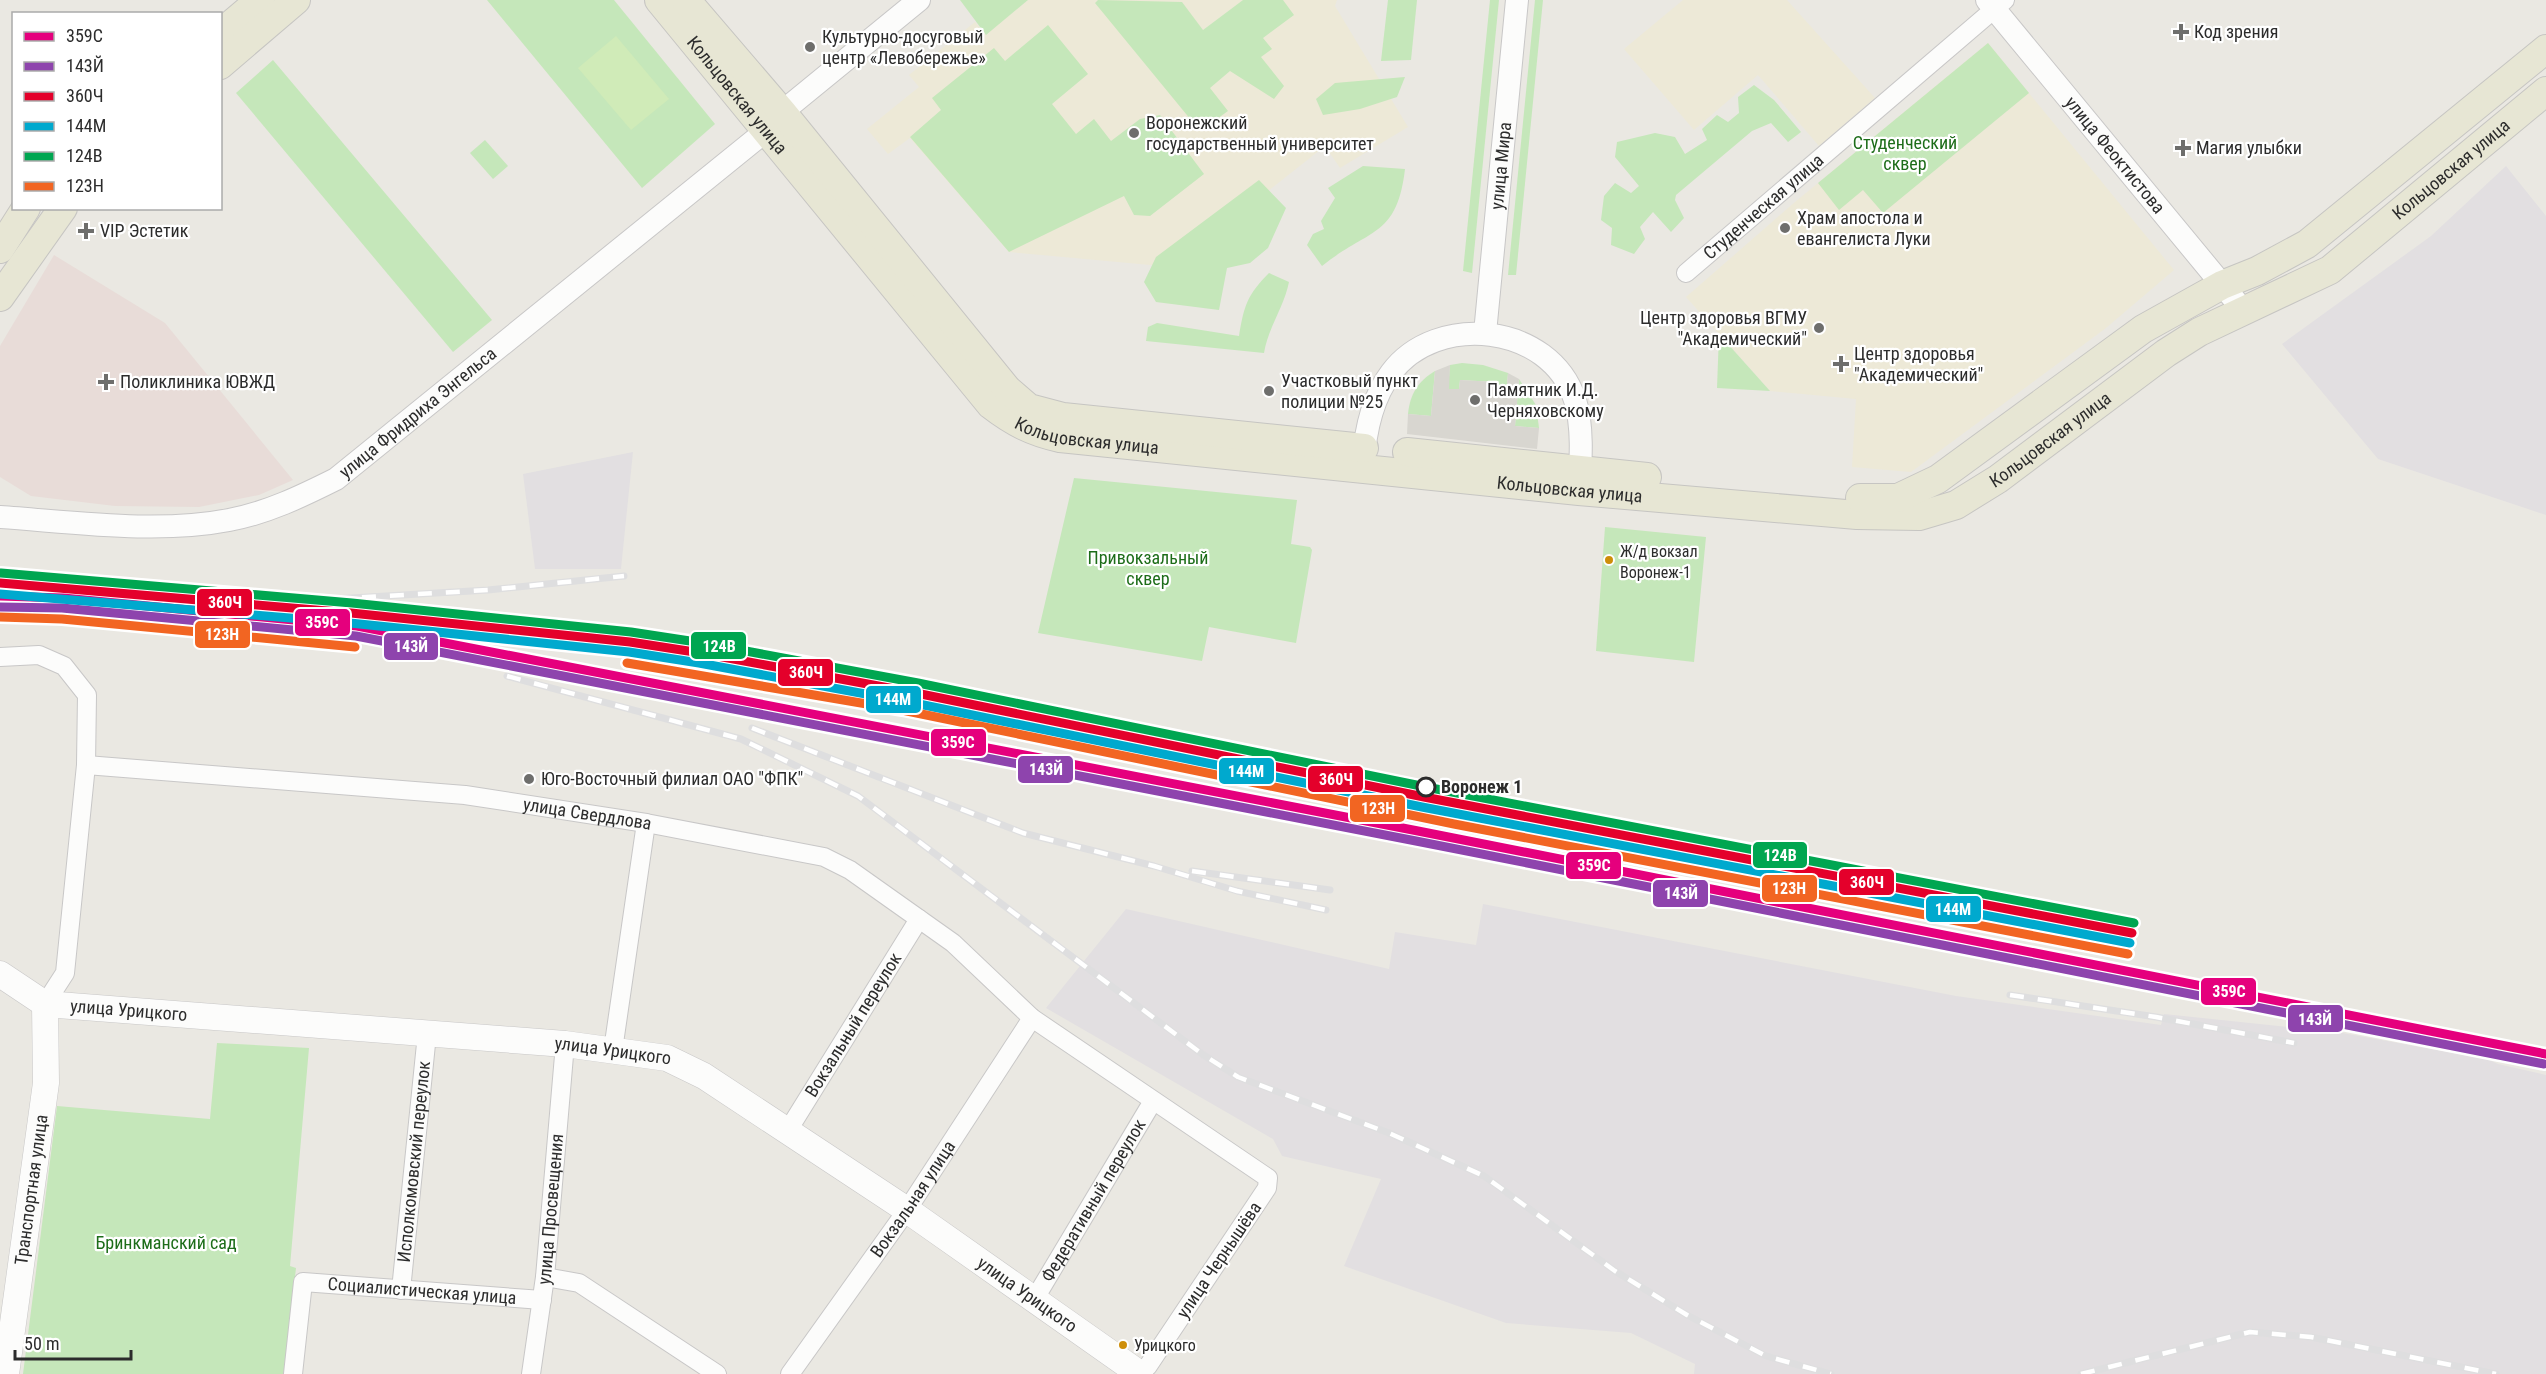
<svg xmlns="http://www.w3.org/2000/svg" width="2546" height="1374" font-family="'Roboto Condensed',sans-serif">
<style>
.industrial{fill:#e2dfe1}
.education{fill:#ede9d7}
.medical{fill:#e8dcd8}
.green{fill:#c5e7ba}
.pitch{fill:#d0ebb8}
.plaza{fill:#d8d6d0}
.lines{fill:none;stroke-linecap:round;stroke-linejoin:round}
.minor-casing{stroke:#c8c7c7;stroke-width:20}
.tertiary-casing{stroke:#c8c7c7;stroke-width:24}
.secondary-casing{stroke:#c8c7c7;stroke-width:27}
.primary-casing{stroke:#c6c5c2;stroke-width:30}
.minor{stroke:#fcfcfb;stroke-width:18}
.tertiary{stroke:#fcfcfb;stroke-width:22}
.secondary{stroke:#fcfcfb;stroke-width:26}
.primary{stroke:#e7e6d4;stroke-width:28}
.rail-casing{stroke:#dededf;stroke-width:7}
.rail{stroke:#fff;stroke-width:4.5;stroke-dasharray:14;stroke-linecap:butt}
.rail-1-casing{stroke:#fff;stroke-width:14}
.rail-2-casing{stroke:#fff;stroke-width:14}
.rail-3-casing{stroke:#fff;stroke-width:14}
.rail-4-casing{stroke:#fff;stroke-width:14}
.rail-5-casing{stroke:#fff;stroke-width:14}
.rail-6-casing{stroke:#fff;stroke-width:14}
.rail-1{stroke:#e5007d;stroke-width:9}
.rail-2{stroke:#8e44ad;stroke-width:9}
.rail-3{stroke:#e4002b;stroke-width:9}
.rail-4{stroke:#00a9ce;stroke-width:9}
.rail-5{stroke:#00a651;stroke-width:9}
.rail-6{stroke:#f26522;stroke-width:9}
.poi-dot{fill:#6e6e6c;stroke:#fff;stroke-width:2}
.bus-dot{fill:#ce8e09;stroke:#fff;stroke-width:2}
.stop-dot{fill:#fff;stroke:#2c2c2c;stroke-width:3}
.labels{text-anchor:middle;stroke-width:4.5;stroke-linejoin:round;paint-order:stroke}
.bus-label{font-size:16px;fill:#2c2c2c;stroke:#fff;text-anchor:start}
.poi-label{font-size:18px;fill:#2c2c2c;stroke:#fff;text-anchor:start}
.street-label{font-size:18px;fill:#2c2c2c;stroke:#fff}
.park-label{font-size:18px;fill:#1d6d19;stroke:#fff}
.stop-label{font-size:18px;font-weight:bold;fill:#2c2c2c;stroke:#fff;text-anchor:start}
.line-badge{stroke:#fff;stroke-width:2}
.badge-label{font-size:16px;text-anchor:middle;font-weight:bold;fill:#fff}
</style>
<rect width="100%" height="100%" fill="#eae8e2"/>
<g class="industrial">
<path d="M 2506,166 L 2546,216 L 2546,515 L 2378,459 L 2282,344 L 2431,236 Z"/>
<path d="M 633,452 L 621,569 L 535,569 L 523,474 Z"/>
<path d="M 1483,904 L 1956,996 L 2161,1025 L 2164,1014 L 2337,1032 L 2487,1059 L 2498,1064 L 2546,1075 L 2546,1374 L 1694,1374 L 1695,1364 L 1631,1333 L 1506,1323 L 1344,1266 L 1381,1179 L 1282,1156 L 1273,1139 L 1046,1008 L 1126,909 L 1389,969 L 1395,932 L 1476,945 Z"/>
</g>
<g class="education">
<path d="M 1028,0 L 1337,0 L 1335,6 L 1408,127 L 1340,168 L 1325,146 L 1172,267 L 1009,252 L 910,138 L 888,154 L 867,129 L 919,87 L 909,75 L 975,22 L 986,34 Z"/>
<path d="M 1683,0 L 1787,0 L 1875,98 L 1819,146 L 1758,75 L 1694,130 L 1624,49 Z"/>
<path d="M 1988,43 L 2174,270 L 2106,328 L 1911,472 L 1852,467 L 1856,399 L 1770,391 L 1686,297 L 1795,202 Z"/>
</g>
<path class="medical" d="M 54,255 L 165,323 L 293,480 L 259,495 L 199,507 L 115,506 L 31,496 L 0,477 L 0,346 Z"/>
<g class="green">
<path d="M 487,0 L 614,0 L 715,124 L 642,188 Z"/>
<path d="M 960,0 L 1028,0 L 986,35 Z"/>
<path d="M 1098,0 L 1182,2 L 1203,30 L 1243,0 L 1283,0 L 1294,15 L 1263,38 L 1272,49 L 1261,57 L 1284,86 L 1274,99 L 1230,71 L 1210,88 L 1228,111 L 1200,131 L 1095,3 Z"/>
<path d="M 1388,0 L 1417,0 L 1411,60 L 1381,61 Z"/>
<path d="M 1490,0 L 1499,0 L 1472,273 L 1463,271 Z"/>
<path d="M 1535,0 L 1543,0 L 1516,275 L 1508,275 Z"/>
<path d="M 1048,25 L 1088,74 L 1052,104 L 1076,134 L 1094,119 L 1111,141 L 1140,119 L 1160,115 L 1204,174 L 1150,216 L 1134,215 L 1124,196 L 1009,252 L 910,137 L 941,110 L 932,98 L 994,48 L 1005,61 Z"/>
<path d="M 1988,43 L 2029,93 L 1883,213 L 1863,190 L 1839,210 L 1818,183 Z"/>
<path d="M 273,60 L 492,320 L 453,352 L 236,93 Z"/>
<path d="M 1405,77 L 1397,97 L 1360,109 L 1323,115 L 1316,99 L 1335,83 Z"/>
<path d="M 1754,85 L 1774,100 L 1801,132 L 1788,142 L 1771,123 L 1752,131 L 1676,195 L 1675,200 L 1684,218 L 1671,232 L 1653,212 L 1640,227 L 1645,239 L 1634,254 L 1611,245 L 1612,228 L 1601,220 L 1604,196 L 1615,183 L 1631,193 L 1639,186 L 1615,157 L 1617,142 L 1655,133 L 1675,137 L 1685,154 L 1707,140 L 1702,129 L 1717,115 L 1728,122 L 1739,113 L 1738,97 Z"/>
<path d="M 485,140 L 508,166 L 493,179 L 470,153 Z"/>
<path d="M 1363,166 L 1405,169 C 1397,238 1369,228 1322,266 L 1307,245 L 1313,234 L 1324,229 L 1321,221 L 1335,198 L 1328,188 Z"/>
<path d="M 1259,180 L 1286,208 L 1268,248 L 1250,263 L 1227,268 L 1219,310 L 1156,302 L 1144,282 L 1156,257 Z"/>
<path d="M 1269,273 L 1289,282 C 1284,307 1268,328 1264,353 L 1146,341 L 1148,327 L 1157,323 L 1239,336 C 1244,306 1247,295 1269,273 Z"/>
<path d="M 1719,334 L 1770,391 L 1717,388 Z"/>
<path d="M 1462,363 L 1483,365 L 1508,373 L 1506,394 L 1495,393 L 1495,382 L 1460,380 L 1459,389 L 1448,389 L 1450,365 Z"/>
<path d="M 1435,371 L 1431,416 L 1408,414 C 1410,394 1418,381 1435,371 Z"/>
<path d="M 1519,379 L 1536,405 L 1539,428 L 1515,426 Z"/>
<path d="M 1074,478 L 1297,500 L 1291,544 L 1310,547 L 1312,550 L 1296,643 L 1209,627 L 1202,661 L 1038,633 Z"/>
<path d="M 1605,527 L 1706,537 L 1694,662 L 1596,651 Z"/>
<path d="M 217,1043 L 309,1048 L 290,1266 L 296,1268 L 284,1374 L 23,1374 L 57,1106 L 210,1119 Z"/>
</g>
<path class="pitch" d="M 616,36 L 669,99 L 631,130 L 578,68 Z"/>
<path class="plaza" d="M 1450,365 L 1449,389 L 1459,389 L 1460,380 L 1496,382 L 1495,393 L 1506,394 L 1508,373 L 1519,379 L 1515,426 L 1539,428 L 1537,449 L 1407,434 L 1408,414 L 1431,416 L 1435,371 Z"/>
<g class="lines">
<defs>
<g id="minor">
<path id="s1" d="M 1686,273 L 2005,0"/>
<path d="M 0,657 L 39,655 L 64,666 L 87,695 L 86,765 L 65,973 L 45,1004"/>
<path id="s2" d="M 86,765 L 465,795 L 646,823 L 824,857 L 850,870 L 953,943 L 1032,1018 L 1268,1178 L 1267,1188 L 1148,1366 L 1139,1374"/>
<path d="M 613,1050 L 646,823"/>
<path id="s3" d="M 787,1132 L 919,919"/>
<path d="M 545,1277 L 579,1283 L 717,1374"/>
<path id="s4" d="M 401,1290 L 427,1034"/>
<path id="s5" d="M 1034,1300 L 1153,1101"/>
<path id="s6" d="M 293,1374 L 303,1282 L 542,1300"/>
<path id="s7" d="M 531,1374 L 545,1277 L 565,1044"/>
<path id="s8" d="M 790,1374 L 907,1210 L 1032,1018"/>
</g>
<g id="tertiary">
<path id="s9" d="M 1987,0 L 2243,310"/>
<path d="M 782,112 L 919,0"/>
<path id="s10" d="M 1485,333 L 1517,0"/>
<path d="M 1363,464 C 1365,433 1372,398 1391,373 C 1436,312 1550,323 1575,400 C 1583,426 1581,459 1579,486"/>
<path id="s11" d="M 0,517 C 73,522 157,534 229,520 C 267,513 302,496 336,479 L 767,130"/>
</g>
<g id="secondary">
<path id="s12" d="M 0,974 L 45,1004 L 565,1044 L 667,1058 L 704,1076 L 907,1210 L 1140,1374"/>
<path id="s13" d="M 6,1374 L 46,1083 L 45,1004"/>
</g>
<g id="primary">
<path id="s14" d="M 659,0 L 991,405 C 1013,422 1032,432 1060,438 L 1579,491 L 1857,515 L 1919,516 L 1956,505 L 1998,479 L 2166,353 L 2199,332 L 2330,270 L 2546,91"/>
<path d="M 686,0 L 782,112 L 1007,389 L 1029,408 L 1063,417 L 1364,448"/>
<path d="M 220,34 L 260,0"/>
<path d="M 220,65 L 296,0"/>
<path d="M 0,249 L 26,208"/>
<path d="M 0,297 L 63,208"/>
<path d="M 1407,452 L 1647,477"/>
<path d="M 1860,498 L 1898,498 L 1938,479 L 2143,329 L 2222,285 L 2257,271 L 2307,244 L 2546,49"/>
</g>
</defs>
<use href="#minor" class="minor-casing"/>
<use href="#tertiary" class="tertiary-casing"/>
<use href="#secondary" class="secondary-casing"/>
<use href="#primary" class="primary-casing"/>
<use href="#minor" class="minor"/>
<use href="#tertiary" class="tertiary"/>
<use href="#secondary" class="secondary"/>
<use href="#primary" class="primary"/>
<defs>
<g id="rail">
<path d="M 334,599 L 488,590 L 624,576"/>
<path d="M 507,676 L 741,739 L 858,796 L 1202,1054 L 1238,1077 L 1389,1133 L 1484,1176 L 1615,1271 L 1687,1315 L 1766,1356 L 1831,1374"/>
<path d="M 752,728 L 1023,833 L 1154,866 L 1237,891 L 1326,910"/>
<path d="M 1192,871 L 1330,890"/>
<path d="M 2010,995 L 2156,1017 L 2294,1043"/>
<path d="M 2081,1374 L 2250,1332 L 2311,1337 L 2496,1374"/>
</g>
</defs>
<use href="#rail" class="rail-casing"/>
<use href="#rail" class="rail"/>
<defs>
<path id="rail-1" d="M 0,596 L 63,598 L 357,626 L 1418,831 L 2546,1054"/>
<path id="rail-2" d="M 0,607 L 62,608 L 356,636 L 1416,841 L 2544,1064"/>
<path id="rail-3" d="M 0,583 L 351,613 L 630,642 L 701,653 L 916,693 L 1424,797 L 2132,933"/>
<path id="rail-4" d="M 0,594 L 350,623 L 629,652 L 699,663 L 914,703 L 1422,807 L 2130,943"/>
<path id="rail-5" d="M 1,573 L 352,603 L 631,632 L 703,643 L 918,683 L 1426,787 L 2134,923"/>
<g id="rail-6">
<path d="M 0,617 L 62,619 L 355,647"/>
<path d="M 627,663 L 902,710 L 1454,824 L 2128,954"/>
</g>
</defs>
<use href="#rail-1" class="rail-1-casing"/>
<use href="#rail-2" class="rail-2-casing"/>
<use href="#rail-3" class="rail-3-casing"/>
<use href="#rail-4" class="rail-4-casing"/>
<use href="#rail-5" class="rail-5-casing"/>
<use href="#rail-6" class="rail-6-casing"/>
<use href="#rail-1" class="rail-1"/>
<use href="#rail-2" class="rail-2"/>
<use href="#rail-3" class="rail-3"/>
<use href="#rail-4" class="rail-4"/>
<use href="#rail-5" class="rail-5"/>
<use href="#rail-6" class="rail-6"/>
</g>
<g class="poi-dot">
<path d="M2178 23h6v6h6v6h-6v6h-6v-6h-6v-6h6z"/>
<circle cx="810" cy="47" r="6"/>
<circle cx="1134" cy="133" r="6"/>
<path d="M2180 139h6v6h6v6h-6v6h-6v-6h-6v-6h6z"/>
<circle cx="1785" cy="228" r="6"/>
<path d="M83 222h6v6h6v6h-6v6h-6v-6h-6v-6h6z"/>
<circle cx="1819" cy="328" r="6"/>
<path d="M1838 355h6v6h6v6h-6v6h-6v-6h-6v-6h6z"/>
<path d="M103 373h6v6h6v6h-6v6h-6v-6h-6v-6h6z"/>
<circle cx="1269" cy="391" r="6"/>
<circle cx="1475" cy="400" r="6"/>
<circle cx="529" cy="779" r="6"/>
</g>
<g class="bus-dot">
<circle cx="1609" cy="560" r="5"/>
<circle cx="1123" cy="1345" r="5"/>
</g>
<circle class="stop-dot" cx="1426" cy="787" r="9"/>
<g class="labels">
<g class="bus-label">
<text x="1620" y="557">Ж/д вокзал<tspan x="1620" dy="21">Воронеж-1</tspan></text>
<text x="1134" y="1351">Урицкого</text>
</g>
<g class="poi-label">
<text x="2194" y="38">Код зрения</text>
<text x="822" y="43">Культурно-досуговый<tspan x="822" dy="21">центр «Левобережье»</tspan></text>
<text x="1146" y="129">Воронежский<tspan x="1146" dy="21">государственный университет</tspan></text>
<text x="2196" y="154">Магия улыбки</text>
<text x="1797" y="224">Храм апостола и<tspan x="1797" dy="21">евангелиста Луки</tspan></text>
<text x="100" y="237">VIP Эстетик</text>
<text x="1807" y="324" text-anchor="end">Центр здоровья ВГМУ<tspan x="1807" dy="21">"Академический"</tspan></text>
<text x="1854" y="360">Центр здоровья<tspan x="1854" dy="21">"Академический"</tspan></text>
<text x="1281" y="387">Участковый пункт<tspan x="1281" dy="21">полиции №25</tspan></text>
<text x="120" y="388">Поликлиника ЮВЖД</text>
<text x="1487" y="396">Памятник И.Д.<tspan x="1487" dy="21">Черняховскому</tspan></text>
<text x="541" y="785">Юго-Восточный филиал ОАО "ФПК"</text>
</g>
<g class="street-label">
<text dy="6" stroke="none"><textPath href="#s14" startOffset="123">Кольцовская улица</textPath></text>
<text dy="6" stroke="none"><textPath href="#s9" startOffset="201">улица Феоктистова</textPath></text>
<text dy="6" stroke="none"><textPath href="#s10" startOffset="168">улица Мира</textPath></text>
<text dy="6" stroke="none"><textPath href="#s14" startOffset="2103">Кольцовская улица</textPath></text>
<text dy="6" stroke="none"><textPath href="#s1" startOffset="102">Студенческая улица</textPath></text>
<text dy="6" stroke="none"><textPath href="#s11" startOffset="450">улица Фридриха Энгельса</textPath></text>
<text dy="6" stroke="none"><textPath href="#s14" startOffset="627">Кольцовская улица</textPath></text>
<text dy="6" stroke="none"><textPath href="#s14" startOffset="1617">Кольцовская улица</textPath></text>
<text dy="6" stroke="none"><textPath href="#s14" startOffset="1113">Кольцовская улица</textPath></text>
<text dy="6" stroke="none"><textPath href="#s2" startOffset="504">улица Свердлова</textPath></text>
<text dy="6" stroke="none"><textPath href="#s12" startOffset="138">улица Урицкого</textPath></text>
<text dy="6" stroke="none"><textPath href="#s3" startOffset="126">Вокзальный переулок</textPath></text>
<text dy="6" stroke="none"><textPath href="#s12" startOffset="624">улица Урицкого</textPath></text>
<text dy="6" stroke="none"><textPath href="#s4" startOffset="129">Исполкомовский переулок</textPath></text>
<text dy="6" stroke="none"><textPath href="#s13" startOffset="186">Транспортная улица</textPath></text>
<text dy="6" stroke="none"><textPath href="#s8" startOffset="214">Вокзальная улица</textPath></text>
<text dy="6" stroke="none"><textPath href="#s5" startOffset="116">Федеративный переулок</textPath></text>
<text dy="6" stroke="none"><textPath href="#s7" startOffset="166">улица Просвещения</textPath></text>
<text transform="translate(1219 1260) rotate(-56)" y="6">улица Чернышёва</text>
<text dy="6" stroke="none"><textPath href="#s6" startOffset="212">Социалистическая улица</textPath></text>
<text dy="6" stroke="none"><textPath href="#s12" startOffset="1110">улица Урицкого</textPath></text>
</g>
<g class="park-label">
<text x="1905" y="149">Студенческий<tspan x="1905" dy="21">сквер</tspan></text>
<text x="1148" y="564">Привокзальный<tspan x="1148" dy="21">сквер</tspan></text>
<text x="166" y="1249">Бринкманский сад</text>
</g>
<g class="stop-label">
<text x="1441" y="793">Воронеж 1</text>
</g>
</g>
<g class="line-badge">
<rect x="196" y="588" width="57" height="29" rx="6" fill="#e4002b"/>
<rect x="294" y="608" width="57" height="29" rx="6" fill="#e5007d"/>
<rect x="194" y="620" width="57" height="29" rx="6" fill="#f26522"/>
<rect x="690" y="631" width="57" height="29" rx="6" fill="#00a651"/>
<rect x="383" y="632" width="56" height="29" rx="6" fill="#8e44ad"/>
<rect x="777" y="658" width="57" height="29" rx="6" fill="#e4002b"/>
<rect x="865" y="685" width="57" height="29" rx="6" fill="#00a9ce"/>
<rect x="930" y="728" width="57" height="29" rx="6" fill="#e5007d"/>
<rect x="1017" y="755" width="57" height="29" rx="6" fill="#8e44ad"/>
<rect x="1218" y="757" width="57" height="28" rx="6" fill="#00a9ce"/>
<rect x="1307" y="765" width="57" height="28" rx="6" fill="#e4002b"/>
<rect x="1349" y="794" width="57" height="29" rx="6" fill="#f26522"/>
<rect x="1752" y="841" width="56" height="28" rx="6" fill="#00a651"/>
<rect x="1565" y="851" width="57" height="29" rx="6" fill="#e5007d"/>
<rect x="1838" y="868" width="57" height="28" rx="6" fill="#e4002b"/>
<rect x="1761" y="874" width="57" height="29" rx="6" fill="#f26522"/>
<rect x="1652" y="879" width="57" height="29" rx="6" fill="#8e44ad"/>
<rect x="1925" y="895" width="57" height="28" rx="6" fill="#00a9ce"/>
<rect x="2200" y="977" width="57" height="29" rx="6" fill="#e5007d"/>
<rect x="2287" y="1004" width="57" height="29" rx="6" fill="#8e44ad"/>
</g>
<g class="badge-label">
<text x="225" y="608">360Ч</text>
<text x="322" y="628">359С</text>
<text x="222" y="640">123Н</text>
<text x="719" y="652">124В</text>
<text x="411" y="652">143Й</text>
<text x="806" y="678">360Ч</text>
<text x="893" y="705">144М</text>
<text x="958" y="748">359С</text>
<text x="1046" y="775">143Й</text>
<text x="1246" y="777">144М</text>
<text x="1336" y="785">360Ч</text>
<text x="1378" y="814">123Н</text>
<text x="1780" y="861">124В</text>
<text x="1594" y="871">359С</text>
<text x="1867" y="888">360Ч</text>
<text x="1789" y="894">123Н</text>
<text x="1681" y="899">143Й</text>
<text x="1953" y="915">144М</text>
<text x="2229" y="997">359С</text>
<text x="2315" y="1025">143Й</text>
</g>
<rect x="12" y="12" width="210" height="198" fill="#ffffff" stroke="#ababab" stroke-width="1.5"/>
<rect x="24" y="32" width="30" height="9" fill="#e5007d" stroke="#ababab" stroke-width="1.5"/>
<text x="66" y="42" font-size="18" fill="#2c2c2c">359С</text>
<rect x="24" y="62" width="30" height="9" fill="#8e44ad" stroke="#ababab" stroke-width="1.5"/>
<text x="66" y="72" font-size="18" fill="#2c2c2c">143Й</text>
<rect x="24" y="92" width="30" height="9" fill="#e4002b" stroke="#ababab" stroke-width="1.5"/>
<text x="66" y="102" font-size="18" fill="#2c2c2c">360Ч</text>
<rect x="24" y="122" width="30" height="9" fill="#00a9ce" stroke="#ababab" stroke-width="1.5"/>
<text x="66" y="132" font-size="18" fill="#2c2c2c">144М</text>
<rect x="24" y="152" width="30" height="9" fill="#00a651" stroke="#ababab" stroke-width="1.5"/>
<text x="66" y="162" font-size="18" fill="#2c2c2c">124В</text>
<rect x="24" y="182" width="30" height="9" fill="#f26522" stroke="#ababab" stroke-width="1.5"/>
<text x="66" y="192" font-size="18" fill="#2c2c2c">123Н</text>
<path d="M15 1350v9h116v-9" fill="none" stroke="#2c2c2c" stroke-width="3"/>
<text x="24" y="1350" font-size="18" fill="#2c2c2c" stroke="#ffffff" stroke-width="4.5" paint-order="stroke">50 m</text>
</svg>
